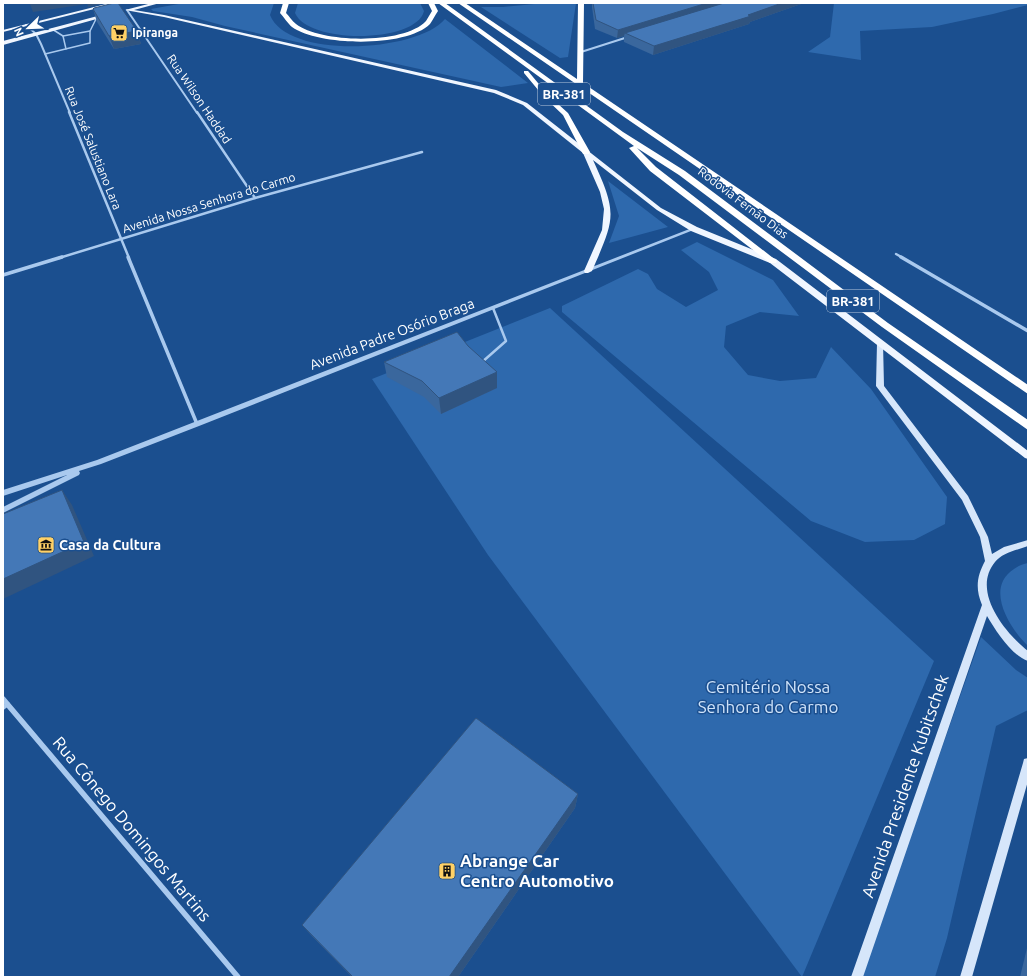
<svg xmlns="http://www.w3.org/2000/svg" width="1031" height="980" font-family="Ubuntu,sans-serif">
<style>
.green{fill:#2e69ad}
.lines{fill:none;stroke-linecap:round;stroke-linejoin:round}
.service-far2{stroke:#a9c9ee;stroke-width:1.5}
.service-far1{stroke:#a9c9ee;stroke-width:2.5}
.service{stroke:#a9c9ee;stroke-width:4}
.minor-far3{stroke:#a9c9ee;stroke-width:2}
.minor-far2{stroke:#a9c9ee;stroke-width:2.5}
.minor-far1{stroke:#a9c9ee;stroke-width:3.5}
.minor{stroke:#a9c9ee;stroke-width:5.5}
.tertiary{fill:#a9c9ee;fill-rule:evenodd}
.secondary{fill:#d6e6fa;fill-rule:evenodd}
.primary{fill:#f0f6ff;fill-rule:evenodd}
.motorway{fill:#fff;fill-rule:evenodd}
.wall{fill:#3a679d}
.shaded-wall{fill:#305480}
.building{fill:#4478b7;stroke:#305480}
.labels{text-anchor:middle;stroke-width:3;stroke-linejoin:round;paint-order:stroke}
.far-poi-label{font-size:12px;font-weight:bold;fill:#fff;stroke:#1b4f8f;text-anchor:start}
.far-street-label{font-size:12px;fill:#fff;stroke:#1b4f8f}
.shield{fill:#1b4f8f;stroke:#bbcadd;stroke-width:1}
.shield-label{font-size:13px;font-weight:bold;fill:#fff}
.street-label{font-size:14px;fill:#fff;stroke:#1b4f8f}
.poi-label{font-size:14px;font-weight:bold;fill:#fff;stroke:#1b4f8f;text-anchor:start}
.near-park-label{font-size:17px;fill:#cfe3fa;stroke:#1b4f8f}
.near-street-label{font-size:17px;fill:#fff;stroke:#1b4f8f}
.near-poi-label{font-size:17px;font-weight:bold;fill:#fff;stroke:#1b4f8f;text-anchor:start}
</style>
<rect width="100%" height="100%" fill="#1b4f8f"/>
<g class="green">
<path d="M 184,3 L 274,3 L 270,15 C 288,60 418,52 445,19 L 528,83 L 501,87 L 225,26 L 192,17 L 153,11 L 151,9 Z"/>
<path d="M 298,3 L 420,3 L 424,11 C 417,43 309,45 295,13 Z"/>
<path d="M 545,3 L 576,3 L 568,57 L 560,58 L 481,7 L 503,7 Z"/>
<path d="M 834,3 L 1028,3 L 1028,5 L 993,14 L 932,27 L 860,31 L 861,60 L 808,52 L 830,37 Z"/>
<path d="M 608,181 L 668,227 L 609,243 L 619,216 Z"/>
<path d="M 697,242 L 773,280 L 799,316 L 760,312 L 726,326 L 724,347 L 748,375 L 780,381 L 816,378 L 831,347 L 871,389 L 947,497 L 945,524 L 914,540 L 865,542 L 811,521 L 562,312 L 562,306 L 638,269 L 648,274 L 657,289 L 686,307 L 718,290 L 709,272 L 681,250 Z"/>
<path d="M 550,308 L 934,661 L 802,977 L 488,555 L 372,379 Z"/>
<path d="M 1028,563 L 1028,646 C 1010,629 984,588 1014,569 C 1018,566 1023,564 1028,563 Z"/>
<path d="M 981,637 L 1016,670 L 1028,678 L 1028,710 L 996,726 L 947,938 L 935,977 L 854,977 L 915,824 Z"/>
</g>
<g class="lines">
<g class="service-far2">
<path d="M 52,29 L 63,36 L 90,31 L 97,17"/>
<path d="M 63,36 L 66,49"/>
<path d="M 45,54 L 90,43 L 90,31"/>
</g>
<path class="service-far1" d="M 481,363 L 506,341 L 493,308"/>
<path class="service" d="M 3,708 L 8,704"/>
<g class="minor-far3">
<path d="M 127,10 L 197,113"/>
<path d="M 26,25 L 36,34 L 41,44 L 70,113"/>
<path d="M 581,52 L 628,37"/>
</g>
<g class="minor-far2">
<path d="M 69,112 L 129,258"/>
<path d="M 197,112 L 255,198"/>
<path d="M 896,254 L 903,258"/>
<path d="M 59,258 L 255,198 L 422,152"/>
</g>
<g class="minor-far1">
<path d="M 128,257 L 197,424"/>
<path d="M 901,257 L 1028,331"/>
<path d="M 3,275 L 62,257"/>
</g>
<path class="minor" d="M 3,699 L 238,977"/>
<path class="tertiary" d="M 692,228 L 696,229 L 199,426 L 101,464 L 79,471 L 80,473 L 79,475 L 3,513 L 3,507 L 67,475 L 3,496 L 3,490 L 97,460 Z"/>
<g class="secondary">
<path d="M 880,341 L 883,343 L 884,386 L 968,496 L 988,537 L 992,554 L 1004,547 L 1028,540 L 1028,546 C 1017,550 1002,553 995,562 C 971,591 1005,633 1028,651 L 1028,661 C 1011,655 996,631 987,616 L 863,977 L 851,977 L 982,605 C 975,588 977,576 985,561 L 980,537 L 962,500 L 876,386 L 877,343 Z"/>
<path d="M 1028,758 L 1028,781 L 972,977 L 960,977 L 1023,763 L 1024,759 Z"/>
</g>
<g class="primary">
<path d="M 110,3 L 118,3 L 3,32 L 3,30 Z"/>
<path d="M 152,3 L 160,3 L 134,10 L 164,15 L 496,90 L 527,103 L 661,208 L 697,227 L 776,259 L 1028,451 L 1028,459 L 1025,458 L 770,263 L 691,231 L 657,210 L 593,160 C 618,214 615,218 592,271 L 588,273 L 585,273 L 584,271 L 602,230 L 604,209 L 600,192 L 583,153 L 523,105 L 494,93 L 164,17 L 125,10 Z"/>
<path d="M 109,13 L 111,15 L 3,45 L 3,41 Z"/>
</g>
<g class="motorway">
<path d="M 283,3 L 289,3 L 286,13 C 289,16 292,21 296,24 C 320,43 404,45 426,21 C 428,18 430,14 432,11 L 428,3 L 434,3 L 438,11 C 435,15 433,20 430,24 C 406,48 318,46 292,27 C 288,24 284,17 280,13 Z"/>
<path d="M 438,3 L 445,3 L 623,132 L 685,171 L 888,323 L 1028,420 L 1028,430 L 882,327 L 679,175 L 637,148 L 656,167 L 777,261 L 776,263 L 770,263 L 650,171 L 629,148 L 634,146 Z"/>
<path d="M 458,3 L 465,3 L 577,79 L 578,3 L 584,3 L 583,83 L 1028,385 L 1028,394 Z"/>
<path d="M 524,71 L 528,71 L 548,95 L 568,113 L 590,152 L 589,154 L 583,154 L 563,115 L 544,97 L 524,73 Z"/>
</g>
</g>
<g class="wall">
<path d="M 592,3 L 804,3 L 750,22 L 749,24 L 653,55 L 624,42 L 624,36 L 617,38 L 595,29 L 592,7 Z"/>
<path d="M 93,9 L 137,31 L 141,44 L 114,49 L 97,22 Z"/>
<path d="M 384,362 L 497,388 L 441,414 L 424,397 L 387,377 Z"/>
<path d="M 578,794 L 575,808 L 458,977 L 352,977 L 311,935 L 302,925 Z"/>
<path d="M 1028,944 L 1028,977 L 1020,977 Z"/>
</g>
<g class="shaded-wall">
<path d="M 37,3 L 86,3 L 87,4 L 33,12 L 30,4 Z"/>
<path d="M 87,3 L 106,3 L 88,7 Z"/>
<path d="M 707,3 L 732,3 L 625,33 L 624,36 L 617,38 L 618,30 Z"/>
<path d="M 782,3 L 804,3 L 750,22 L 749,24 L 653,55 L 654,46 Z"/>
<path d="M 137,31 L 141,44 L 114,49 L 109,36 Z"/>
<path d="M 497,372 L 497,388 L 441,414 L 439,398 Z"/>
<path d="M 62,490 L 72,505 L 94,556 L 3,599 L 3,579 Z"/>
<path d="M 578,794 L 575,808 L 458,977 L 449,977 Z"/>
</g>
<g class="building">
<path d="M 114,3 L 118,3 L 137,31 L 109,36 L 93,9 L 94,8 Z"/>
<path d="M 593,3 L 707,3 L 618,30 L 596,20 Z"/>
<path d="M 724,3 L 782,3 L 748,15 L 751,16 L 654,46 L 625,33 Z"/>
<path d="M 457,332 L 468,346 L 497,372 L 439,398 L 422,381 L 384,362 Z"/>
<path d="M 62,490 L 84,542 L 3,579 L 3,514 Z"/>
<path d="M 476,718 L 578,794 L 449,977 L 353,977 L 302,925 Z"/>
</g>
<defs>
<symbol id="supermarket-square" viewBox="-11 -11 22 22"><rect x="-9" y="-9" width="18" height="18" rx="4" fill="#ffd166" stroke="#1b4f8f"/><path d="M-6-5.5h2.5l.6 2H6L4.5 2H-2.5L-4.4-4H-6ZM-1.5 3.2a1.3 1.3 0 1 0 .1 0ZM3 3.2a1.3 1.3 0 1 0 .1 0Z" fill="#111"/></symbol>
<symbol id="museum-square" viewBox="-11 -11 22 22"><rect x="-9" y="-9" width="18" height="18" rx="4" fill="#ffd166" stroke="#1b4f8f"/><path d="M0-6L6-3V-2H-6V-3ZM-5-1h2V3h-2ZM-1-1h2V3h-2ZM3-1h2V3H3ZM-6 4H6V6H-6Z" fill="#111"/></symbol>
<symbol id="building-square" viewBox="-11 -11 22 22"><rect x="-9" y="-9" width="18" height="18" rx="4" fill="#ffd166" stroke="#1b4f8f"/><path d="M-4-6H4V6H1V3H-1V6H-4ZM-2.5-4.3h1.7v1.8h-1.7ZM.8-4.3h1.7v1.8H.8ZM-2.5-1h1.7V.8h-1.7ZM.8-1h1.7V.8H.8Z" fill="#111"/></symbol>
</defs>
<g fill-rule="evenodd">
<use href="#supermarket-square" x="109" y="23" width="20" height="20"/>
<use href="#museum-square" x="36" y="535" width="20" height="20"/>
<use href="#building-square" x="437" y="861" width="20" height="20"/>
</g>
<g class="labels">
<g class="far-poi-label">
<text x="132" y="37">Ipiranga</text>
</g>
<g class="far-street-label">
<text transform="translate(199 99) rotate(56)" y="4">Rua Wilson Haddad</text>
<text transform="translate(93 148) rotate(68)" y="4">Rua José Salustiano Lara</text>
<text transform="translate(209 203) rotate(-17)" y="4">Avenida Nossa Senhora do Carmo</text>
<text transform="translate(743 203) rotate(37)" y="4">Rodovia Fernão Dias</text>
</g>
<g class="shield">
<rect x="538" y="83" width="52" height="22" rx="3"/>
<rect x="827" y="290" width="52" height="22" rx="3"/>
</g>
<g class="shield-label">
<text x="564" y="99">BR-381</text>
<text x="853" y="306">BR-381</text>
</g>
<g class="street-label">
<text transform="translate(392 334) rotate(-21)" y="5">Avenida Padre Osório Braga</text>
</g>
<g class="poi-label">
<text x="59" y="550">Casa da Cultura</text>
</g>
<g class="near-park-label">
<text x="768" y="693">Cemitério Nossa<tspan x="768" dy="20">Senhora do Carmo</tspan></text>
</g>
<g class="near-street-label">
<text transform="translate(905 786) rotate(-71)" y="6">Avenida Presidente Kubitschek</text>
<text transform="translate(132 829) rotate(50)" y="6">Rua Cônego Domingos Martins</text>
</g>
<g class="near-poi-label">
<text x="460" y="867">Abrange Car<tspan x="460" dy="20">Centro Automotivo</tspan></text>
</g>
</g>
<rect width="1031" height="980" fill="none" stroke="#ffffff" stroke-width="8"/>
<g transform="translate(28 28) rotate(247)" stroke="#1b4f8f" stroke-width="3" paint-order="stroke">
<path d="M0-3L7 15L0 10L-7 15Z" fill="#ffffff"/>
<text y="-6" font-size="11" font-weight="bold" text-anchor="middle" fill="#ffffff">N</text>
</g>
</svg>
